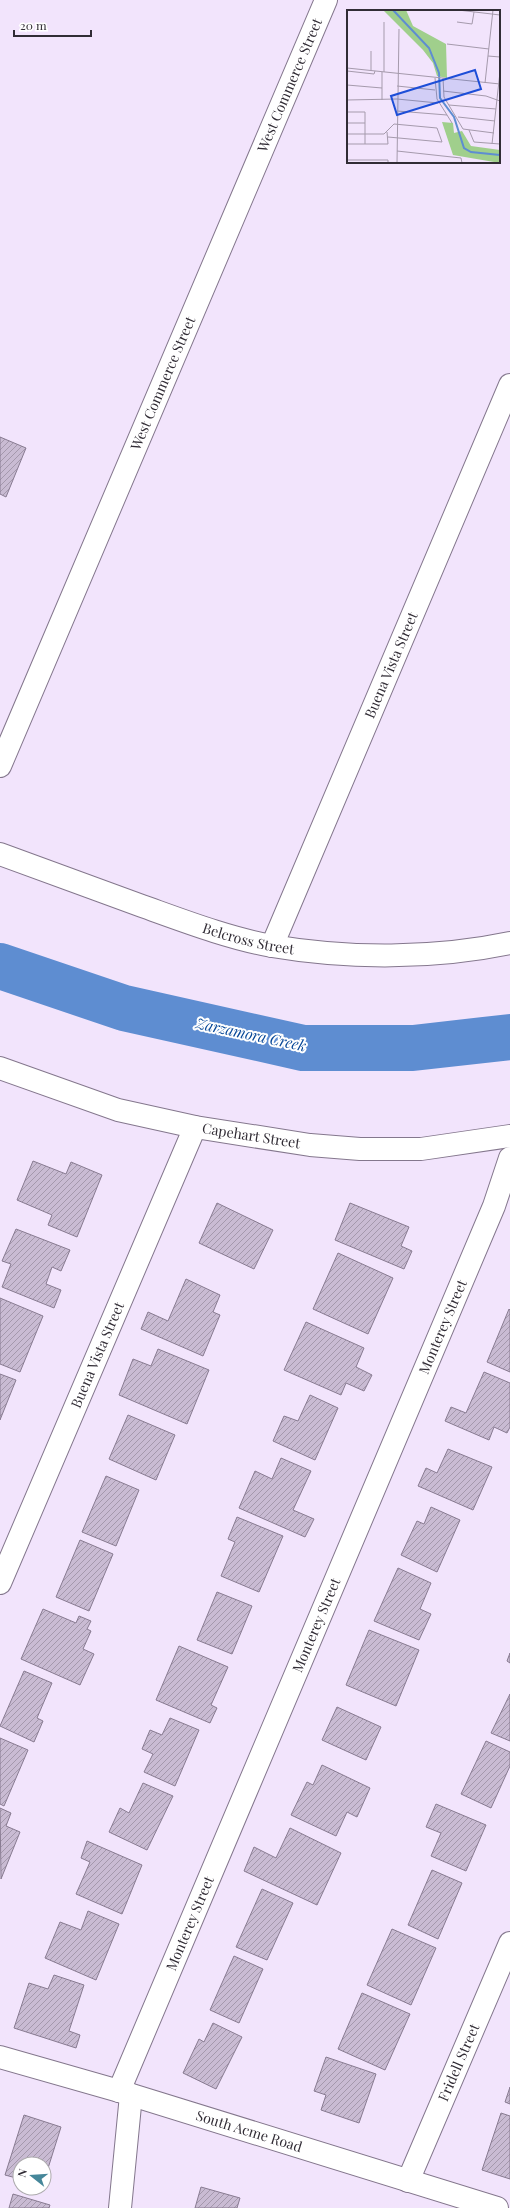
<svg xmlns="http://www.w3.org/2000/svg" width="510" height="2208" font-family="'Playfair Display',serif">
<style>
.lines{fill:none;stroke-linecap:round;stroke-linejoin:round}
.river{stroke:#5e8dd1;stroke-width:46}
.building{fill:url(#building-hatch);stroke:#887b91}
.street-casing{stroke:#84778d;stroke-width:24}
.secondary-casing{stroke:#84778d;stroke-width:24}
.street{stroke:#fff;stroke-width:22}
.secondary{stroke:#fff;stroke-width:22}
.labels{text-anchor:middle;stroke-width:4;stroke-linejoin:round;paint-order:stroke}
.street-label{font-size:14px;fill:#312c35;stroke:#fff}
.water-label{font-size:15px;font-style:italic;fill:#064798;stroke:#fff}
.inset-river{fill:none;stroke:#5e8dd1;stroke-width:2}
.inset-road{fill:none;stroke:#a59aac;stroke-width:1}
.view{fill:#1d4ed8;fill-opacity:0.15;stroke:#1d4ed8;stroke-width:2}
.inset-edge{fill:none;stroke:#312c35;stroke-width:2}
</style>
<defs>
<pattern id="building-hatch" width="6" height="6" patternUnits="userSpaceOnUse"><rect width="6" height="6" fill="#c9bbd3"/><path d="M-1 1l2-2M0 6l6-6M5 7l2-2" fill="none" stroke="#a498ac"/></pattern>
</defs>
<rect width="100%" height="100%" fill="#f2e4fc"/>
<g class="lines">
<path class="river" d="M 0,966 L 124,1008 L 303,1048 L 413,1048 L 510,1037"/>
</g>
<g class="building">
<path d="M 0,437 L 26,448 L 6,497 L 0,494 Z"/>
<path d="M 33,1161 L 66,1174 L 71,1162 L 102,1175 L 77,1237 L 48,1225 L 52,1215 L 17,1200 Z"/>
<path d="M 217,1203 L 273,1230 L 254,1269 L 199,1243 Z"/>
<path d="M 350,1203 L 409,1227 L 401,1246 L 412,1251 L 404,1269 L 335,1240 Z"/>
<path d="M 16,1229 L 70,1250 L 61,1271 L 52,1267 L 46,1284 L 61,1290 L 54,1308 L 2,1287 L 11,1264 L 2,1261 Z"/>
<path d="M 338,1253 L 393,1278 L 368,1334 L 313,1309 Z"/>
<path d="M 186,1279 L 220,1295 L 213,1312 L 220,1315 L 203,1356 L 141,1329 L 148,1312 L 168,1321 Z"/>
<path d="M 0,1298 L 43,1316 L 20,1372 L 0,1364 Z"/>
<path d="M 509,1309 L 510,1310 L 510,1372 L 487,1362 Z"/>
<path d="M 306,1322 L 364,1348 L 356,1367 L 372,1375 L 364,1391 L 346,1383 L 341,1395 L 284,1370 Z"/>
<path d="M 158,1349 L 209,1370 L 187,1424 L 119,1395 L 133,1359 L 151,1366 Z"/>
<path d="M 484,1372 L 510,1383 L 510,1427 L 507,1433 L 494,1427 L 489,1440 L 445,1421 L 451,1407 L 466,1413 Z"/>
<path d="M 0,1374 L 16,1380 L 0,1420 Z"/>
<path d="M 310,1395 L 338,1408 L 315,1460 L 273,1441 L 284,1416 L 298,1421 Z"/>
<path d="M 128,1415 L 175,1435 L 156,1480 L 109,1459 Z"/>
<path d="M 448,1449 L 492,1467 L 473,1510 L 418,1486 L 426,1468 L 437,1473 Z"/>
<path d="M 281,1458 L 311,1471 L 293,1510 L 314,1519 L 305,1537 L 239,1508 L 255,1471 L 272,1479 Z"/>
<path d="M 106,1476 L 139,1490 L 116,1546 L 82,1532 Z"/>
<path d="M 431,1507 L 460,1520 L 437,1572 L 401,1555 L 417,1521 L 424,1524 Z"/>
<path d="M 237,1517 L 283,1536 L 259,1592 L 221,1576 L 235,1542 L 228,1539 Z"/>
<path d="M 80,1540 L 113,1554 L 89,1611 L 56,1597 Z"/>
<path d="M 398,1568 L 431,1583 L 420,1609 L 431,1614 L 419,1640 L 374,1621 Z"/>
<path d="M 217,1592 L 252,1606 L 232,1654 L 197,1640 Z"/>
<path d="M 43,1609 L 76,1623 L 79,1616 L 91,1621 L 87,1629 L 91,1631 L 83,1649 L 94,1654 L 80,1685 L 21,1659 Z"/>
<path d="M 369,1630 L 419,1650 L 396,1706 L 346,1685 Z"/>
<path d="M 179,1646 L 228,1667 L 211,1705 L 217,1708 L 210,1723 L 156,1700 Z"/>
<path d="M 510,1653 L 510,1663 L 507,1661 Z"/>
<path d="M 24,1671 L 52,1683 L 37,1718 L 43,1721 L 34,1742 L 0,1726 Z"/>
<path d="M 510,1694 L 510,1741 L 491,1733 Z"/>
<path d="M 337,1707 L 381,1727 L 366,1760 L 322,1740 Z"/>
<path d="M 170,1718 L 199,1730 L 175,1786 L 144,1772 L 153,1754 L 142,1749 L 150,1730 L 162,1735 Z"/>
<path d="M 0,1738 L 28,1750 L 4,1806 L 0,1804 Z"/>
<path d="M 486,1741 L 510,1752 L 510,1766 L 491,1808 L 461,1794 Z"/>
<path d="M 322,1765 L 370,1788 L 357,1817 L 347,1812 L 336,1836 L 291,1815 L 307,1782 L 313,1785 Z"/>
<path d="M 143,1783 L 173,1796 L 147,1850 L 109,1832 L 120,1808 L 129,1813 Z"/>
<path d="M 436,1804 L 486,1825 L 466,1871 L 431,1856 L 441,1833 L 426,1827 Z"/>
<path d="M 0,1808 L 11,1813 L 6,1826 L 20,1832 L 1,1879 Z"/>
<path d="M 290,1828 L 341,1853 L 317,1905 L 244,1871 L 254,1847 L 276,1858 Z"/>
<path d="M 87,1841 L 142,1865 L 122,1914 L 76,1894 L 90,1862 L 81,1858 Z"/>
<path d="M 432,1870 L 462,1883 L 438,1939 L 408,1925 Z"/>
<path d="M 262,1889 L 293,1903 L 267,1960 L 236,1947 Z"/>
<path d="M 88,1911 L 119,1924 L 96,1980 L 45,1958 L 60,1922 L 81,1930 Z"/>
<path d="M 392,1929 L 436,1948 L 411,2005 L 367,1985 Z"/>
<path d="M 234,1956 L 263,1969 L 239,2023 L 210,2010 Z"/>
<path d="M 54,1975 L 84,1985 L 69,2031 L 80,2035 L 76,2048 L 14,2028 L 29,1983 L 48,1989 Z"/>
<path d="M 362,1993 L 410,2014 L 385,2070 L 338,2049 Z"/>
<path d="M 213,2023 L 242,2037 L 216,2089 L 183,2073 L 199,2039 L 204,2042 Z"/>
<path d="M 326,2057 L 376,2074 L 359,2123 L 321,2110 L 326,2095 L 314,2091 Z"/>
<path d="M 510,2087 L 510,2104 L 505,2102 Z"/>
<path d="M 501,2113 L 510,2116 L 510,2179 L 482,2170 Z"/>
<path d="M 24,2115 L 61,2127 L 44,2181 L 44,2164 L 20,2164 L 20,2179 L 5,2175 Z"/>
<path d="M 201,2187 L 240,2198 L 237,2208 L 195,2208 Z"/>
<path d="M 13,2194 L 50,2205 L 49,2208 L 9,2208 Z"/>
</g>
<g class="lines">
<defs>
<g id="street">
<path id="s1" d="M 0,854 C 47,871 95,889 142,906 C 184,921 228,938 272,946 C 348,959 435,959 510,943"/>
<path id="s2" d="M 272,946 L 510,385"/>
<path id="s3" d="M 0,1068 L 118,1110 L 195,1127 L 310,1145 L 360,1149 L 421,1149 L 510,1136"/>
<path id="s4" d="M 0,1583 L 195,1127"/>
<path id="s5" d="M 119,2091 L 494,1206 L 510,1158"/>
<path id="s6" d="M 408,2181 L 510,1943"/>
<path d="M 120,2208 L 131,2095"/>
</g>
<g id="secondary">
<path id="s7" d="M 0,766 L 326,0"/>
<path id="s8" d="M 0,2057 L 119,2091 L 497,2208"/>
</g>
</defs>
<use href="#street" class="street-casing"/>
<use href="#secondary" class="secondary-casing"/>
<use href="#street" class="street"/>
<use href="#secondary" class="secondary"/>
</g>
<g class="labels">
<g class="street-label">
<text dy="5" stroke="none"><textPath href="#s7" startOffset="740">West Commerce Street</textPath></text>
<text dy="5" stroke="none"><textPath href="#s7" startOffset="416">West Commerce Street</textPath></text>
<text dy="5" stroke="none"><textPath href="#s2" startOffset="305">Buena Vista Street</textPath></text>
<text dy="5" stroke="none"><textPath href="#s1" startOffset="263">Belcross Street</textPath></text>
<text dy="5" stroke="none"><textPath href="#s3" startOffset="261">Capehart Street</textPath></text>
<text dy="5" stroke="none"><textPath href="#s5" startOffset="830">Monterey Street</textPath></text>
<text dy="5" stroke="none"><textPath href="#s4" startOffset="248">Buena Vista Street</textPath></text>
<text dy="5" stroke="none"><textPath href="#s5" startOffset="506">Monterey Street</textPath></text>
<text dy="5" stroke="none"><textPath href="#s5" startOffset="182">Monterey Street</textPath></text>
<text dy="5" stroke="none"><textPath href="#s6" startOffset="129">Fridell Street</textPath></text>
<text dy="5" stroke="none"><textPath href="#s8" startOffset="260">South Acme Road</textPath></text>
</g>
<g class="water-label">
<text transform="translate(251 1035) rotate(12)" y="5">Zarzamora Creek</text>
</g>
</g>
<g transform="translate(347 10)">
<rect width="153" height="153" fill="#f2e4fc"/>
<path d="M 36,0 L 59,0 L 66,16 L 99,34 L 100,68 L 90,66 L 86,53 L 76,40 ZM 95,112 L 106,113 L 107,123 L 115,121 L 124,136 L 153,140 L 153,153 L 106,145 Z" fill="#a0cf8c"/>
<path class="inset-river" d="M 46,0 L 82,38 L 92,63 L 93,88 L 107,107 L 117,138 L 124,142 L 153,145"/>
<path class="inset-road" d="M 111,0 L 153,5M 110,12 L 125,14 L 127,2M 100,34 L 142,39M 141,46 L 153,47M 0,58 L 153,74M 0,61 L 27,64 L 28,61M 24,61 L 24,41M 35,62 L 35,90M 37,62 L 37,12M 88,68 L 90,89 L 105,113M 96,68 L 97,87 L 116,119 L 147,123M 138,73 L 146,0M 0,75 L 35,78M 50,76 L 88,80M 96,81 L 139,86 L 153,91M 50,89 L 91,93M 0,90 L 50,89M 102,95 L 149,99M 50,101 L 100,105M 0,102 L 18,102 L 18,134M 111,107 L 148,111M 0,113 L 18,113M 122,120 L 127,132 L 153,134M 0,124 L 37,124 L 47,114 L 90,118 L 95,132 L 41,127M 0,134 L 41,134 L 40,122M 145,134 L 153,62M 50,141 L 114,148 L 115,153M 0,150 L 41,150 L 41,153M 50,153 L 52,19"/>
<path class="view" d="M 128,60 L 134,79 L 50,105 L 44,86 Z"/>
<rect width="153" height="153" class="inset-edge"/>
</g>
<g transform="translate(32 2176) rotate(287)"><circle r="19" fill="#ffffff" stroke="#adabae"/>
<path d="M0-3L7 15L0 10L-7 15Z" fill="#46879a"/>
<text y="-6" font-size="11" font-weight="bold" text-anchor="middle" fill="#312c35">N</text>
</g>
<path d="M14 30v6h77v-6" fill="none" stroke="#312c35" stroke-width="2"/>
<text x="20" y="30" font-size="12" fill="#312c35" stroke="#ffffff" stroke-width="3" paint-order="stroke">20 m</text>
</svg>
